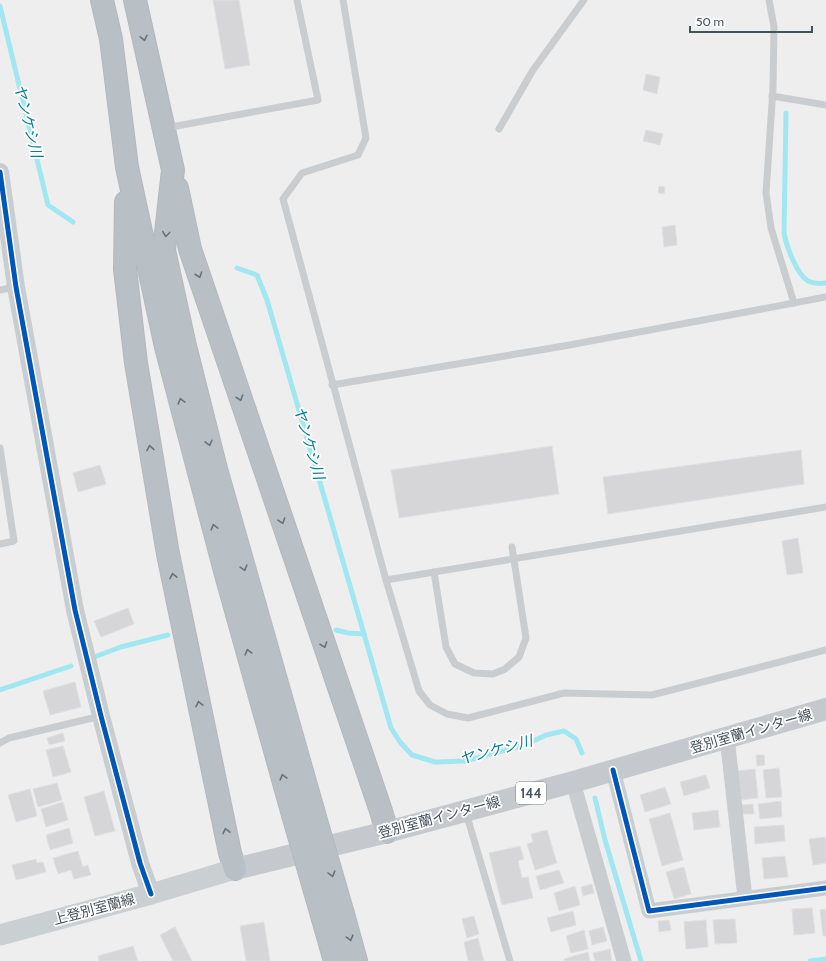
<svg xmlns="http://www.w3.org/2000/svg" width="826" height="961" font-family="Cabin,'Noto Sans JP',sans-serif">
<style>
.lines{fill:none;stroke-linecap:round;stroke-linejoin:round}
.stream{stroke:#a1e7f2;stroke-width:5}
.building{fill:#d6d6d8;stroke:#e0e0e1}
.motorway-casing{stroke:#b2b9be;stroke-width:24}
.service{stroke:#cacdcf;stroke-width:7}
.minor{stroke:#cacdcf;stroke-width:15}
.tertiary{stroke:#cacdcf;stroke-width:18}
.secondary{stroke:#cacfd2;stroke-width:21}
.primary{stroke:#c5c9cd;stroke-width:22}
.motorway{stroke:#b9c0c5;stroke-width:22}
.motorway-bridge-casing{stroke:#b2b9be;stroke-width:24;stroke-linecap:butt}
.motorway-bridge{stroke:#b9c0c5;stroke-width:22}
.cycleway-casing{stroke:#fff;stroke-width:8}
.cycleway{stroke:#0057b8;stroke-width:5}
.oneway{stroke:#67737c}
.labels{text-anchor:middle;stroke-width:3.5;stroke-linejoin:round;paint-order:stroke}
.shield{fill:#fff;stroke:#7c868d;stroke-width:1}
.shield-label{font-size:13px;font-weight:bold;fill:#44525c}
.street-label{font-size:14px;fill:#44525c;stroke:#fff}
.water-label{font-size:15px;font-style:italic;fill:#047f92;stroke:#fff}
</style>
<rect width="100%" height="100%" fill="#efeeee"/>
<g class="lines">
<g class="stream">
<path d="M 0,6 L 48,205 L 73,222"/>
<path d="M 786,113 L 784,233 C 786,245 797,275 808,281 C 814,284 819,284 826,283"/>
<path d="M 237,268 L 257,275 L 267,300 L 364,634"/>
<path d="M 336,630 L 348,633 L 364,634 L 391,728 L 400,742 L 412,755 L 435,762 L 465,761 L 525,745 L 546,735 L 564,731 L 576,739 L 582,753"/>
<path d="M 97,656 L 121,647 L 168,635"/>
<path d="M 0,690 L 71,666"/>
<path d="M 595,798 L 605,840 L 641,961"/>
<path d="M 810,961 L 826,959"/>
</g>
</g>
<g class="building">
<path d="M 213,0 L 239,0 L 250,65 L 225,69 Z"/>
<path d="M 646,74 L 660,77 L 657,94 L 643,90 Z"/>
<path d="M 646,130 L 663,134 L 660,145 L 643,141 Z"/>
<path d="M 659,186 L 665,187 L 664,194 L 658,193 Z"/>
<path d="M 675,225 L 677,245 L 664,247 L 662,227 Z"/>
<path d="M 552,446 L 559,494 L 399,518 L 391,470 Z"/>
<path d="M 801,450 L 804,484 L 608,514 L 603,477 Z"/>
<path d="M 100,465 L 106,484 L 78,492 L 73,473 Z"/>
<path d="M 798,538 L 803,573 L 787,575 L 782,541 Z"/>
<path d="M 128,608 L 134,624 L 101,637 L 94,621 Z"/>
<path d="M 75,682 L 81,707 L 50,715 L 43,691 Z"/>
<path d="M 63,733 L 65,741 L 49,745 L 47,738 Z"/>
<path d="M 63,746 L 71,772 L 53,777 L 46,750 Z"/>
<path d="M 756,755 L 764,755 L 765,765 L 757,766 Z"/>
<path d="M 779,768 L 782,797 L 766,798 L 763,770 Z"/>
<path d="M 755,769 L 758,798 L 739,800 L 736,771 Z"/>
<path d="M 706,775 L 710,788 L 684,796 L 680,782 Z"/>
<path d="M 57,783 L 62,800 L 38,807 L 33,789 Z"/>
<path d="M 665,787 L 671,804 L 645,812 L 640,795 Z"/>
<path d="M 30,789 L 37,816 L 16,822 L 8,795 Z"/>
<path d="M 104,791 L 115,831 L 95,836 L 84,797 Z"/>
<path d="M 781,801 L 782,817 L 760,819 L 758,804 Z"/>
<path d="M 63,802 L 68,820 L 46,827 L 41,809 Z"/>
<path d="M 753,804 L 754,814 L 741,814 L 741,805 Z"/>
<path d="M 718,810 L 720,827 L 694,830 L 692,813 Z"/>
<path d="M 670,813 L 683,860 L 662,866 L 649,819 Z"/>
<path d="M 784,825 L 785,841 L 755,844 L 754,827 Z"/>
<path d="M 69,828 L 73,843 L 50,850 L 46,835 Z"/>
<path d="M 547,830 L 557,863 L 535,870 L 527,844 L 533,842 L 531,834 Z"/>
<path d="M 826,837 L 826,863 L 813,865 L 809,839 Z"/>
<path d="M 520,846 L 524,859 L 518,861 L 522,878 L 528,877 L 533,898 L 502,905 L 489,853 Z"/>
<path d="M 78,851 L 83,867 L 88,865 L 91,875 L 74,879 L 71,870 L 58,874 L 53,858 Z"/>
<path d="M 785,856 L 788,877 L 764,879 L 762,858 Z"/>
<path d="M 36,859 L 37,863 L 43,862 L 46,872 L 16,880 L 12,865 Z"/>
<path d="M 684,867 L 691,894 L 674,899 L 666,872 Z"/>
<path d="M 559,870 L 564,883 L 540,890 L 536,876 Z"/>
<path d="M 592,884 L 594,893 L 583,896 L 581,887 Z"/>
<path d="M 575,886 L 580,905 L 559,911 L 554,893 Z"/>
<path d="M 812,908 L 815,933 L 794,935 L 792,909 Z"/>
<path d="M 826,909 L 826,936 L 823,936 L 820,910 Z"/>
<path d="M 573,911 L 576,925 L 551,932 L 547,918 Z"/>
<path d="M 474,916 L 479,934 L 467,938 L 462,919 Z"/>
<path d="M 735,919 L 737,943 L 715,944 L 713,920 Z"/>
<path d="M 669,920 L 671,930 L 659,932 L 658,921 Z"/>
<path d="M 706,920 L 708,947 L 686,949 L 684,922 Z"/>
<path d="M 264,922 L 270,961 L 246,961 L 240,926 Z"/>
<path d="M 175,927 L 192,961 L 173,961 L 160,935 Z"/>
<path d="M 603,927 L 607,941 L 592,945 L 589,931 Z"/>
<path d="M 584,930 L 588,949 L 571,953 L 566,936 Z"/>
<path d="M 478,938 L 484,961 L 468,961 L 464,942 Z"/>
<path d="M 133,946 L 138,961 L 99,961 L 98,956 Z"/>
<path d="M 610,949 L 612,961 L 595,961 L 593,953 Z"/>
<path d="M 588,952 L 590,961 L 564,961 L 564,959 Z"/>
</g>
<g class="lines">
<defs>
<g id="motorway">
<path d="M 102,0 L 111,39 L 127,167 L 166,347 L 225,571 L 293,815"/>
<path d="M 135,0 L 173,170 L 164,250 L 185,346 L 216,469 L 313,810"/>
<path d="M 177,188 L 190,249 L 381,811 L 387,832"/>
<path d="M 126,202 L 125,269 L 136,363 L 168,554 L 230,853 L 235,869"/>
<path d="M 343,914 L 356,961"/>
<path d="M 323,919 L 335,961"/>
</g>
</defs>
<use href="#motorway" class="motorway-casing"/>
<g class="service">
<path d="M 343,0 L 366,138 L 358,155 L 302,173 L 283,199 L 386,580 L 419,691 L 430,705 L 447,714 L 468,718 L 564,693 L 652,695 L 826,650"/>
<path d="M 769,0 L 774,27 L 773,88 L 766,193 L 771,228 L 794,303"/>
<path d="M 772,96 L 826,105"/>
<path d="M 166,128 L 318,100 L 297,0"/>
<path d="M 499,129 L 533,70 L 584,0"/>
<path d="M 0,290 L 15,287"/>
<path d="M 332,385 L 564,346 L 826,297"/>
<path d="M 0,448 L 14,541 L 0,544"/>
<path d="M 434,572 L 446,647 L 455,664 L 474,673 L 493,674 L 505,669 L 519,657 L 526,638 L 512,547"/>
<path d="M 386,580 L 826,507"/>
<path d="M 0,743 L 9,738 L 101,716"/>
<path d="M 466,813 L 510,961"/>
</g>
<g class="minor">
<path d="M 727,737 L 745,898"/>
<path d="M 613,770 L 649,911 L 826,888"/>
<path d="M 573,782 L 624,961"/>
</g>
<path class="tertiary" d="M 0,172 L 16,287 L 75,610 L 101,716 L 140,863 L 151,894"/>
<path class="secondary" d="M 0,935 L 151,894 L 235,869"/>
<path class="primary" d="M 235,869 L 387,832 L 573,782 L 826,709"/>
<use href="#motorway" class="motorway"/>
<defs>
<g id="motorway-bridge">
<path d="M 313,810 L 343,914"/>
<path d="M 293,815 L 323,919"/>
</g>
</defs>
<use href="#motorway-bridge" class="motorway-bridge-casing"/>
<use href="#motorway-bridge" class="motorway-bridge"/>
<defs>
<g id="cycleway">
<path d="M 0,172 L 16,287 L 75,610 L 101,716 L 140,863 L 151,894"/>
<path d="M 613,770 L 649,911 L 826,888"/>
</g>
</defs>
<use href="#cycleway" class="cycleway-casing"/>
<use href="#cycleway" class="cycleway"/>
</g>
<defs><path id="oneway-chevron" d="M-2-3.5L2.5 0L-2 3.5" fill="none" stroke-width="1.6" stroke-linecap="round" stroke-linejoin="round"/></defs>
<g class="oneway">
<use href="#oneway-chevron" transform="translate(144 38) rotate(77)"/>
<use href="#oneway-chevron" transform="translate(166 234) rotate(97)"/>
<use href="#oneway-chevron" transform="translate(199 275) rotate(71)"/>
<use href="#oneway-chevron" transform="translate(240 398) rotate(71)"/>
<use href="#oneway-chevron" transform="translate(181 401) rotate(-105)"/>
<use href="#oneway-chevron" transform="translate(209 443) rotate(76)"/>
<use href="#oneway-chevron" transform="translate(150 448) rotate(-100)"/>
<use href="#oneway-chevron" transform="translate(282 521) rotate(71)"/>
<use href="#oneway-chevron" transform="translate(214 527) rotate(-105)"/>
<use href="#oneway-chevron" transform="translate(244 568) rotate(74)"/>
<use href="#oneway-chevron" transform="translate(173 576) rotate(-102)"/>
<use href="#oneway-chevron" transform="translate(324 645) rotate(71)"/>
<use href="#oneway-chevron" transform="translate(248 652) rotate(-105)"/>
<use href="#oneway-chevron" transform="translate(199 704) rotate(-102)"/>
<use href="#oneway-chevron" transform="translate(283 777) rotate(-105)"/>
<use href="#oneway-chevron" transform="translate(226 831) rotate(-102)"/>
<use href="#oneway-chevron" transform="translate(332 874) rotate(74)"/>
<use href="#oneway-chevron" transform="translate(350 938) rotate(75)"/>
</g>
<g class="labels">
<rect class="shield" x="516" y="782" width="30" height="22" rx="3"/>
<g class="shield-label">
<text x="531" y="798">144</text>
</g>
<g class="street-label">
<text transform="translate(751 731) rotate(-16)" y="5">登別室蘭インター線</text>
<text transform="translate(439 817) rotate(-15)" y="5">登別室蘭インター線</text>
<text transform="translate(94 909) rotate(-15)" y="5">上登別室蘭線</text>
</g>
<g class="water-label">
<text transform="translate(28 121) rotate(76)" y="5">ヤンケシ川</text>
<text transform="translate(309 443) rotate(74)" y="5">ヤンケシ川</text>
<text transform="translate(496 750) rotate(-15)" y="5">ヤンケシ川</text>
</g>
</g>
<path d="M690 26v6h122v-6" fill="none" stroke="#44525c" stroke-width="2"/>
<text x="696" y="26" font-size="12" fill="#44525c" stroke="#ffffff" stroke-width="3" paint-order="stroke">50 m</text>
</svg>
